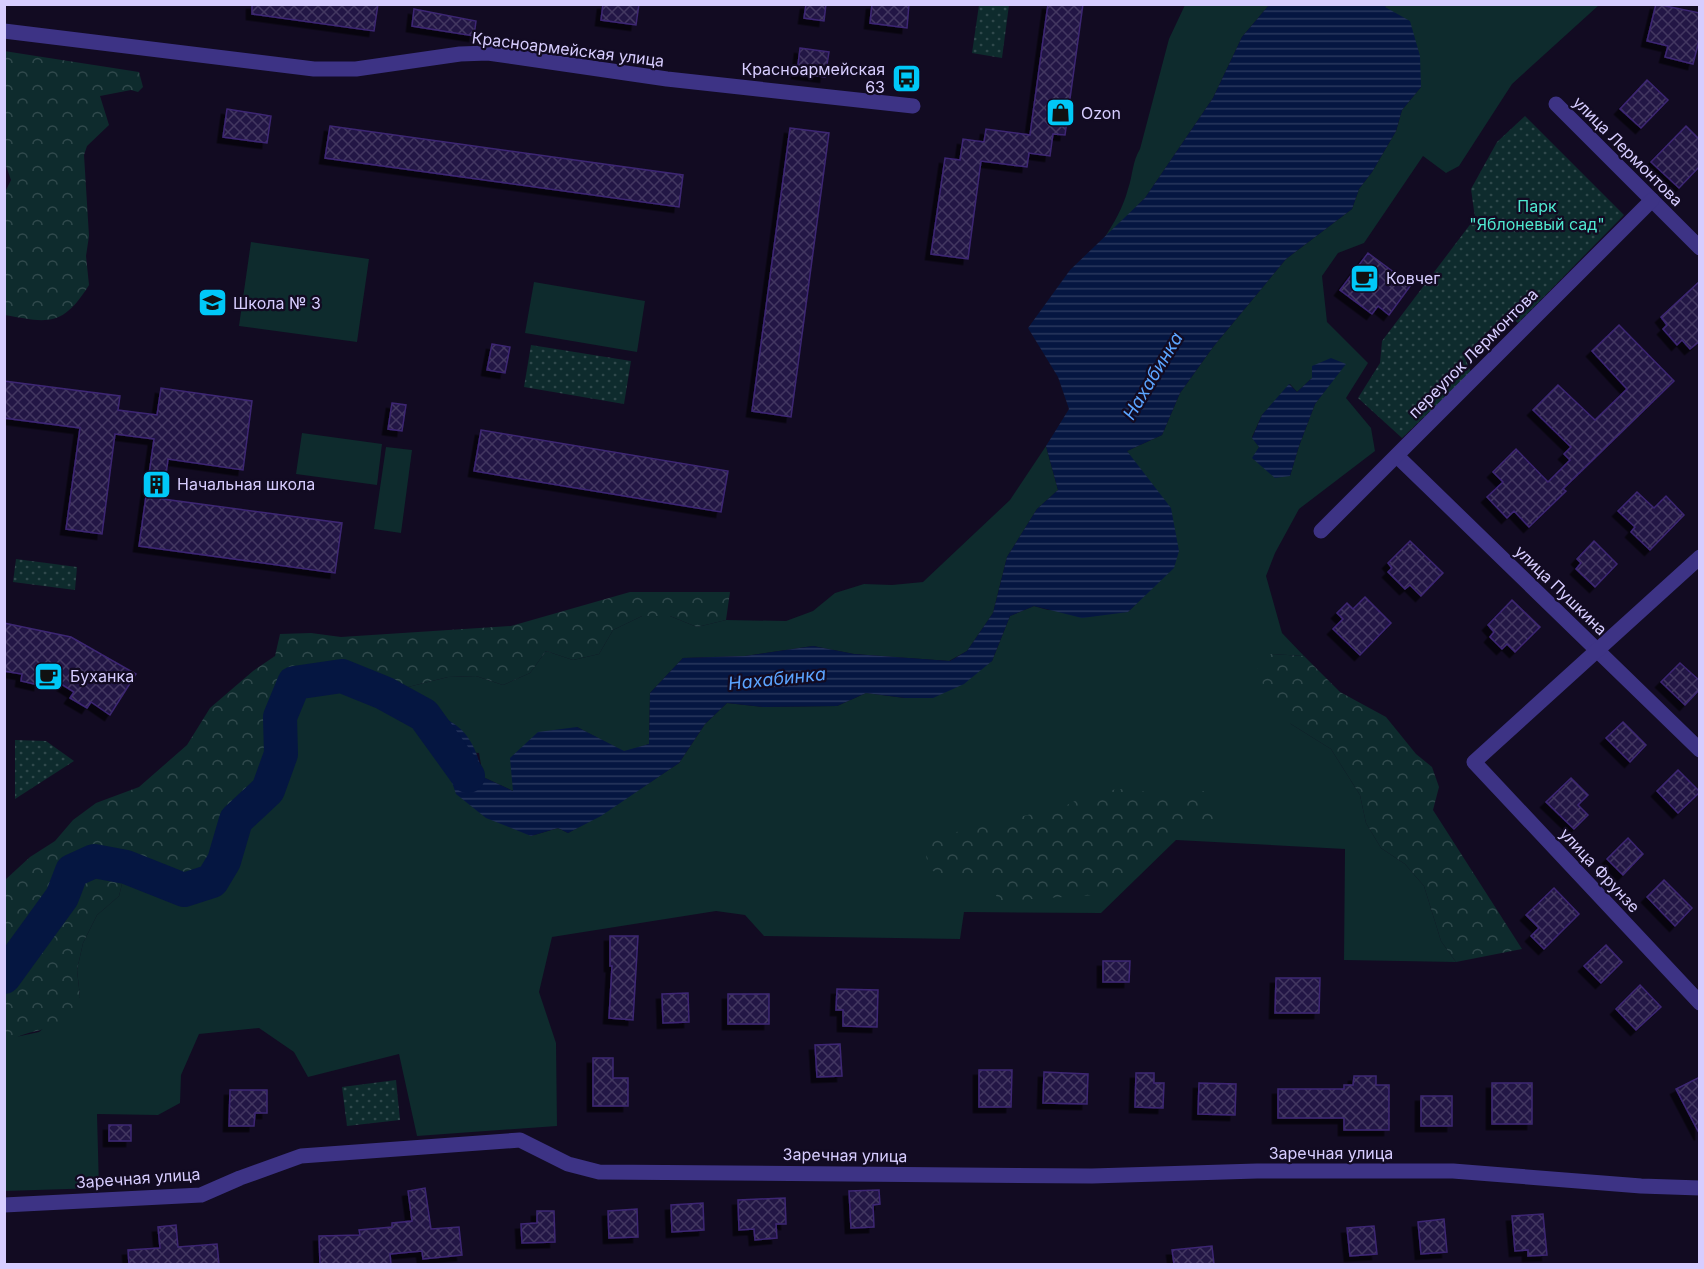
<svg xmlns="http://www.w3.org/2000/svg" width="1704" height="1269" font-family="Inter,sans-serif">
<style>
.green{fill:#0e2b2d;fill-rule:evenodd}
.forest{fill:url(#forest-crowns)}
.park{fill:url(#park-dots)}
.water{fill:url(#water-rules)}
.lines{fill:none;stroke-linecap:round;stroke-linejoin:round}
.river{stroke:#051641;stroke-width:34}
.building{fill:url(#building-cross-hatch);stroke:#3c2673;stroke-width:1.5;filter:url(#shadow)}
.street{stroke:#3d3385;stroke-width:15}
.labels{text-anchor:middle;stroke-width:4.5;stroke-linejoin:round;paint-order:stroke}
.street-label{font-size:16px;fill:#d7cdff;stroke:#120b22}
.poi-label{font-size:16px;fill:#d7cdff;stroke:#120b22;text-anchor:start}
.park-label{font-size:16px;fill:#4fe8d0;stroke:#120b22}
.water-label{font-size:18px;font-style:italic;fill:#5ba4ff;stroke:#120b22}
</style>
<defs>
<pattern id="forest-crowns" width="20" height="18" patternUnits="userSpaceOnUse" patternTransform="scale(1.5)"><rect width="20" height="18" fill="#0e2b2d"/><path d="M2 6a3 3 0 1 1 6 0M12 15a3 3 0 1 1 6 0" fill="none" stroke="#30494c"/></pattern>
<pattern id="park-dots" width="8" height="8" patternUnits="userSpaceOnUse" patternTransform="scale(1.5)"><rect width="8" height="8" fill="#0e2b2d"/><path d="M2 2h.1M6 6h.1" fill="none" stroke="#30494c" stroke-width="1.8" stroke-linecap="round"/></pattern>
<pattern id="water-rules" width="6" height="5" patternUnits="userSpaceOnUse" patternTransform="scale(1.5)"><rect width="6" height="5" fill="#051641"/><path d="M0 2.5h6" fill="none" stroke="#29375e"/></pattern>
<pattern id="building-cross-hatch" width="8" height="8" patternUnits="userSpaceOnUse" patternTransform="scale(1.5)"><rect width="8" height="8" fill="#241645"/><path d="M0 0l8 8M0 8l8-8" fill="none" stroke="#433761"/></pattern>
<filter id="shadow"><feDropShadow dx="-5.5" dy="5.5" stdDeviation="0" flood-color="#0009"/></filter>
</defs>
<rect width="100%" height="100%" fill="#120b22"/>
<g class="green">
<path d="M 1185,5 L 1269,5 L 1242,37 L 1213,98 L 1145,198 L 1103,240 C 1114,223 1123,208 1128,189 C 1133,175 1132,162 1140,149 L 1169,39 Z"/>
<path d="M 1386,5 L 1599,5 L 1512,84 L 1459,166 L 1446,173 L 1423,156 L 1364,243 L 1338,253 L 1322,276 L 1327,322 L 1368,363 L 1346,398 L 1371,428 L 1375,451 L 1299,509 L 1275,553 L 1266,576 L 1282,633 L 1304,656 L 1271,654 L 1291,724 L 1331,749 L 1360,795 L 1366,823 L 1381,848 L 1405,864 L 1424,886 L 1441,941 L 1456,962 L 1344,960 L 1345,849 L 1176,840 L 1101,913 L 964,912 L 960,939 L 764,936 L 745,915 L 716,911 L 552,937 L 539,992 L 556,1043 L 557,1126 L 417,1136 L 399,1054 L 308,1077 L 294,1052 L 259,1028 L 199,1034 L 181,1075 L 180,1103 L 158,1115 L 97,1114 L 99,1188 L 5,1191 L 4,1047 L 11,1038 L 39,1032 L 80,997 L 77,970 L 83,943 L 97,915 L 119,896 L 126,867 L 184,890 L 224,861 L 236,820 L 268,790 L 281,754 L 280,717 L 294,683 L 342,676 L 384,693 L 448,677 L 476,676 L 503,685 L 530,673 L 546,651 L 573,660 L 599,654 L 613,630 L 642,616 L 670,616 L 697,627 L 726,620 L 786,621 L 813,611 L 835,593 L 864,584 L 892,585 L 923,582 L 1010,500 L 1046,446 L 1058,490 L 1037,509 L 1007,557 L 993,613 L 967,651 L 949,661 L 854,654 L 813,646 L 745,656 L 683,658 L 650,693 L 649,744 L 624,752 L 577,727 L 513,791 L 483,777 L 479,753 L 441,750 L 531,836 L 558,828 L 568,833 L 601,815 L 679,763 L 705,724 L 727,703 L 763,707 L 837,706 L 866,693 L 905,698 L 992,661 L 1010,616 L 1034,606 L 1048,610 L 1128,612 L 1144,596 L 1132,460 L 1127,451 L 1162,435 L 1180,393 L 1213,347 L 1286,259 L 1352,209 L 1359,189 L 1372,172 L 1396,131 L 1402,110 L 1421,87 L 1385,7 ZM 1345,364 L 1315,404 L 1299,446 L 1290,476 L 1253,459 L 1259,447 L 1252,437 L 1262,415 L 1290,384 L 1297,392 L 1312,378 Z"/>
<path d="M 251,242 L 369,259 L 357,342 L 239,326 Z"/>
<path d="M 534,282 L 645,301 L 637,352 L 525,333 Z"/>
<path d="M 302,433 L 382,444 L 377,485 L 296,474 Z"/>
<path d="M 386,447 L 412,450 L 401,533 L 374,529 Z"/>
</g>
<g class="forest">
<path d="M 4,51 L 139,72 L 143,87 L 138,92 L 131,90 L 100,96 L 109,125 L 87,146 L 84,155 L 89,236 L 86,256 L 89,285 C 63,327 48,323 5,315 L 4,194 L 11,180 L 4,160 Z"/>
<path d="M 630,592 L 730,592 L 726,620 L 697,627 L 670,616 L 642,616 L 613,630 L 599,654 L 573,660 L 546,651 L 530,673 L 503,685 L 476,676 L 448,677 L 384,693 L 342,676 L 294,683 L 280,717 L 281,754 L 268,790 L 236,820 L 224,861 L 212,881 L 184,890 L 126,867 L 119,896 L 97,915 L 83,943 L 77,970 L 80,997 C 75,1004 69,1014 63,1020 C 46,1034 18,1029 5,1047 L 5,880 L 30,857 L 55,841 L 73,820 L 96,803 L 139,787 L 187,745 L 210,708 L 253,671 L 275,656 L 280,634 L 311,633 L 341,637 L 511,626 Z"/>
<path d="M 1271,654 L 1304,656 L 1340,692 L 1386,717 L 1416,754 L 1432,767 L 1439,787 L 1433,810 L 1522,949 L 1456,962 L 1441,941 L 1424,886 L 1405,864 L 1381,848 L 1366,823 L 1360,795 L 1331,749 L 1291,724 L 1265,691 L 1256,663 Z"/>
<path d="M 1119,789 L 1177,795 L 1205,791 L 1213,793 L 1213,822 L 1177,828 L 1148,863 L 1110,894 L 999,901 L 986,876 L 956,877 L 929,870 L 923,840 L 1065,806 L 1091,793 Z"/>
</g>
<g class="park">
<path d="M 979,5 L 1009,5 L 1002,58 L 972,53 Z"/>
<path d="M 1525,116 L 1624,215 L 1518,323 L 1506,313 L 1464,356 L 1471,372 L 1402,438 L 1358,398 L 1380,363 L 1382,341 L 1475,218 L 1471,189 L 1497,142 Z"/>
<path d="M 531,345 L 631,361 L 624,404 L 524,387 Z"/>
<path d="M 16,559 L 77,567 L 75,590 L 13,582 Z"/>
<path d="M 15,740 L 46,741 L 74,761 L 15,799 Z"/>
<path d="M 396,1080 L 400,1120 L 347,1126 L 342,1087 Z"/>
</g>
<g class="water">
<path d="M 1269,5 L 1386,5 L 1385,7 L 1410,21 L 1420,56 L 1421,87 L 1402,110 L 1396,131 L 1372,172 L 1359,189 L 1352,209 L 1286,259 L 1213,347 L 1180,393 L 1162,435 L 1127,451 L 1171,508 L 1179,551 L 1174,568 L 1128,612 L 1082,618 L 1034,606 L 1010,616 L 992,661 L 964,684 L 933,698 L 905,698 L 866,693 L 837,706 L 763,707 L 727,703 L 705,724 L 679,763 L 601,816 L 568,833 L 558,828 L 531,836 L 486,818 L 456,794 L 441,750 L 441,717 C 468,727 478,751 483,777 L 513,791 L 510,758 L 538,732 L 577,727 L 624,751 L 649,744 L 650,693 L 683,658 L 745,656 L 813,646 L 854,654 L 950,661 L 967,651 L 993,613 L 1007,557 L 1037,509 L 1058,490 L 1046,446 L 1069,409 L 1058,377 L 1028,328 L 1070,270 L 1145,198 L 1213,98 L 1242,37 Z"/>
<path d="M 1331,358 L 1346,364 L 1315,404 L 1299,446 L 1290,476 L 1275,478 L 1252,458 L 1259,447 L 1252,438 L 1262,415 L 1289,384 L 1297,392 L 1312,378 L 1312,366 Z"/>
</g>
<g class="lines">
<path class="river" d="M 4,977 L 62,897 L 72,871 L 94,861 L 126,867 L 184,890 L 212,881 L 224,861 L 236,820 L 268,790 L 281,754 L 280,717 L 294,683 L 342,676 L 384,693 L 424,715 L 468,776"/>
</g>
<g class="building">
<path d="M 252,4 L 378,4 L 374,31 L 252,14 Z"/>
<path d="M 603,4 L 639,4 L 636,25 L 601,20 Z"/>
<path d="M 806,4 L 826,4 L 824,21 L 804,18 Z"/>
<path d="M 872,4 L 909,4 L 907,28 L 870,23 Z"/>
<path d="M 1048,4 L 1083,4 L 1065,135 L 1053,134 L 1050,156 L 1029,153 L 1027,167 L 981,161 L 968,259 L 931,254 L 945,158 L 960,160 L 963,139 L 984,142 L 986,129 L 1030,135 Z"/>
<path d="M 1656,4 L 1700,13 L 1700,37 L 1693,64 L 1665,57 L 1668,46 L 1647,41 Z"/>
<path d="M 414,9 L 476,21 L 474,36 L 412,26 Z"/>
<path d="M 800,48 L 829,52 L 825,77 L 797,73 Z"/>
<path d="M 1647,80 L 1668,100 L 1641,128 L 1620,109 Z"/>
<path d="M 227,109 L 271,116 L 267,143 L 223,137 Z"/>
<path d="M 330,126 L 683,175 L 679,207 L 325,158 Z"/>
<path d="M 1686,126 L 1700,140 L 1700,166 L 1679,188 L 1651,162 Z"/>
<path d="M 790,128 L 829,133 L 791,417 L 752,411 Z"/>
<path d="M 1368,253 L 1411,285 L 1389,315 L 1378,306 L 1372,314 L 1340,290 Z"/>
<path d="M 1700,281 L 1700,341 L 1690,349 L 1682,340 L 1677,345 L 1663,329 L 1667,325 L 1661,317 Z"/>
<path d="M 1619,325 L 1674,381 L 1563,489 L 1566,491 L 1529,527 L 1514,511 L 1507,518 L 1487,497 L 1503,482 L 1493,472 L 1516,449 L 1548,482 L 1570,460 L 1564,454 L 1571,447 L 1533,410 L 1558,385 L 1595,420 L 1627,389 L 1592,351 Z"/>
<path d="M 492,344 L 510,347 L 505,373 L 487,370 Z"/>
<path d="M 4,381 L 120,396 L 118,410 L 157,415 L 161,388 L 252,401 L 243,470 L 168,459 L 163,499 L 342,523 L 335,573 L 139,546 L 154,439 L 115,434 L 102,534 L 66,529 L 80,428 L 4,418 Z"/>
<path d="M 392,403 L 406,405 L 402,431 L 388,429 Z"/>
<path d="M 481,430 L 728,471 L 721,512 L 474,471 Z"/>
<path d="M 1637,492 L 1654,508 L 1666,496 L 1684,515 L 1650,550 L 1631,532 L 1635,527 L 1618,511 Z"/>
<path d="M 1410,541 L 1443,573 L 1421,596 L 1410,585 L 1405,589 L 1388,572 L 1392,568 L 1388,563 Z"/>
<path d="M 1594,541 L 1617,564 L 1595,587 L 1576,569 L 1581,563 L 1577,559 Z"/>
<path d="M 1365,597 L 1391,623 L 1360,655 L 1333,629 L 1343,619 L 1337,613 L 1347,603 L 1353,609 Z"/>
<path d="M 1512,600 L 1540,627 L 1515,652 L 1507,644 L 1502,649 L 1490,637 L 1494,632 L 1488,625 Z"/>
<path d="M 4,623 L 71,637 L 136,674 L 110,715 L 91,702 L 87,708 L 70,698 L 74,692 L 58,682 L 40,678 L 39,685 L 21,681 L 22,674 L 4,671 Z"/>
<path d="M 1680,663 L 1700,681 L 1700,689 L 1685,705 L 1661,682 Z"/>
<path d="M 1623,722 L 1646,745 L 1630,762 L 1606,738 Z"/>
<path d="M 1678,770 L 1700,792 L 1678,813 L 1657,791 Z"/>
<path d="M 1571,778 L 1588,795 L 1578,805 L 1588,815 L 1574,829 L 1546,802 Z"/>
<path d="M 1628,838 L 1643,854 L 1623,875 L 1607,859 Z"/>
<path d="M 1664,880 L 1692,908 L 1675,926 L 1647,897 Z"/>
<path d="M 1554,888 L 1579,914 L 1544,949 L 1531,936 L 1539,928 L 1526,915 Z"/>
<path d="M 610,936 L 638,936 L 633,1020 L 609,1018 L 612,966 L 610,966 Z"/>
<path d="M 1606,945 L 1622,962 L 1601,983 L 1584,966 Z"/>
<path d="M 1103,961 L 1130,961 L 1129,982 L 1103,982 Z"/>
<path d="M 1276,978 L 1320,978 L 1319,1013 L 1275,1013 Z"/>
<path d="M 1640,985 L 1661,1007 L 1636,1030 L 1616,1009 Z"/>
<path d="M 837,989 L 878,990 L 877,1027 L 843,1026 L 843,1010 L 836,1010 Z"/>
<path d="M 688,993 L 689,1022 L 663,1023 L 662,994 Z"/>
<rect x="728" y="994" width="41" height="30"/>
<path d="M 840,1044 L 842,1076 L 817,1077 L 815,1045 Z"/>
<path d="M 593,1058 L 613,1058 L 613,1078 L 628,1078 L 628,1106 L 593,1106 Z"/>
<path d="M 979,1070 L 1012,1070 L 1011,1107 L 979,1107 Z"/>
<path d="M 1044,1072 L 1088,1074 L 1087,1104 L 1043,1103 Z"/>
<path d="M 1136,1073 L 1154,1073 L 1154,1083 L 1164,1083 L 1163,1108 L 1135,1107 Z"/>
<path d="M 1354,1076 L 1376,1076 L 1376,1085 L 1389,1085 L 1389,1130 L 1344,1130 L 1344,1118 L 1278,1118 L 1278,1089 L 1344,1089 L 1344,1085 L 1353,1085 Z"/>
<path d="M 1700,1077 L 1700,1135 L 1676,1089 Z"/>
<path d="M 1199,1083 L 1236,1084 L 1235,1115 L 1198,1114 Z"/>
<rect x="1492" y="1083" width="40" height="41"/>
<path d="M 230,1090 L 267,1090 L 267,1113 L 255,1113 L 254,1126 L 229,1126 Z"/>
<rect x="1421" y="1096" width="31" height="30"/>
<rect x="109" y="1125" width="22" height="16"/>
<path d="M 425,1188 L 431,1229 L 459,1227 L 462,1255 L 423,1259 L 422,1251 L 390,1254 L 391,1264 L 320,1264 L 319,1236 L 360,1235 L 359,1230 L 392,1227 L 392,1223 L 412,1221 L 408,1191 Z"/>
<path d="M 879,1190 L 880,1204 L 873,1205 L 874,1227 L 851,1228 L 849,1191 Z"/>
<path d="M 785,1198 L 786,1224 L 776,1224 L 777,1238 L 755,1240 L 754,1229 L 739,1230 L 738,1200 Z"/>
<path d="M 703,1203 L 704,1230 L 672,1232 L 671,1205 Z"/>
<path d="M 637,1209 L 638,1237 L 609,1238 L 608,1211 Z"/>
<path d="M 537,1211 L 554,1211 L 555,1242 L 522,1243 L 521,1224 L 537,1223 Z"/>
<path d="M 1543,1214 L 1547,1255 L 1528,1256 L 1528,1250 L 1515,1251 L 1512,1216 Z"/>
<path d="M 1444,1219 L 1447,1252 L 1421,1254 L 1418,1222 Z"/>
<path d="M 176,1225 L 178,1247 L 217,1244 L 219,1264 L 129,1264 L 128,1250 L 160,1248 L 158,1227 Z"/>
<path d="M 1374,1226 L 1377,1254 L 1350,1256 L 1347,1228 Z"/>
<path d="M 1212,1246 L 1214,1264 L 1174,1264 L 1172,1250 Z"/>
</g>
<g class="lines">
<g class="street">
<path d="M 4,31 L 314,69 L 356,69 L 460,54 L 488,53 L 667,79 L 913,106"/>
<path d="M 1556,104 L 1700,248"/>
<path d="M 1397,456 L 1700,750"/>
<path d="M 1321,531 L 1652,200"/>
<path d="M 1700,557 L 1474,762 L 1700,1003"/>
<path d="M 4,1205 L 201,1195 L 240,1178 L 301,1156 L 520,1140 L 568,1164 L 599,1172 L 1092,1176 L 1257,1171 L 1453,1171 L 1641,1186 L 1700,1188"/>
</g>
</g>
<defs>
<symbol id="bus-square" viewBox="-11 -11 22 22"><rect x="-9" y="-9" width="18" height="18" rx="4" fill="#00c8f8" stroke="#120b22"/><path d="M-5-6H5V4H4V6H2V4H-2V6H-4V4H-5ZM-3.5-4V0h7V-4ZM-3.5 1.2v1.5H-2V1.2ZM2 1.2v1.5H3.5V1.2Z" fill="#111"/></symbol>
<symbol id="shop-square" viewBox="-11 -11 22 22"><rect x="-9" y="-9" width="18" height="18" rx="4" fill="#00c8f8" stroke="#120b22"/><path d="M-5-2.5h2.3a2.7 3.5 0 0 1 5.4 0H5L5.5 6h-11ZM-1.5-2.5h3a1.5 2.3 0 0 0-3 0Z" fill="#111"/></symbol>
<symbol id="cafe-square" viewBox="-11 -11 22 22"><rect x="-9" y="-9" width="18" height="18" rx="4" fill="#00c8f8" stroke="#120b22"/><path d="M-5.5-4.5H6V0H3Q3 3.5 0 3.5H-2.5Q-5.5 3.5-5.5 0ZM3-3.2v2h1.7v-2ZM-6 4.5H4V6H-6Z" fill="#111"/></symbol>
<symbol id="school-square" viewBox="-11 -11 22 22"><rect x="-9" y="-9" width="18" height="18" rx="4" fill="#00c8f8" stroke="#120b22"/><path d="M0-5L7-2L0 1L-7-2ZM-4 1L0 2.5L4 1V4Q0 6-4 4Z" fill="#111"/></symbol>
<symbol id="building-square" viewBox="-11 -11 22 22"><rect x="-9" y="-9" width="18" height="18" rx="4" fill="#00c8f8" stroke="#120b22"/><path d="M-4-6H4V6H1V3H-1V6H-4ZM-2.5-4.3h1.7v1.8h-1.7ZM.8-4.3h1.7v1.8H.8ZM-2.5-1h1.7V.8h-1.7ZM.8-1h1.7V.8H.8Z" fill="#111"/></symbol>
</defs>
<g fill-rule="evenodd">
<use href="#bus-square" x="890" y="62" width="33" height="33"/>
<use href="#shop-square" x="1044" y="96" width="33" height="33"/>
<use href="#cafe-square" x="1348" y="262" width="33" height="33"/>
<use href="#school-square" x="196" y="286" width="33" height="33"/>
<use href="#building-square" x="140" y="468" width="33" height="33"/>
<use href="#cafe-square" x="32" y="660" width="33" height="33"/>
</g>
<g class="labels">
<g class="street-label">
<text transform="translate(568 49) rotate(7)" y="6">Красноармейская улица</text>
<text transform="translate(1628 151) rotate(45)" y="6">улица Лермонтова</text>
<text transform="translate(1473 353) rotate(-45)" y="6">переулок Лермонтова</text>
<text transform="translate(1561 590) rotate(44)" y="6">улица Пушкина</text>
<text transform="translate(1600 870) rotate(47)" y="6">улица Фрунзе</text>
<text x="1331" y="1159">Заречная улица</text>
<text transform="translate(845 1155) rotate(1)" y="6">Заречная улица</text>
<text transform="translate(138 1178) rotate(-4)" y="6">Заречная улица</text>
</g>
<g class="poi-label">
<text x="885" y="75" text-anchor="end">Красноармейская<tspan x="885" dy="18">63</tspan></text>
<text x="1081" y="119">Ozon</text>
<text x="1386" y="284">Ковчег</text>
<text x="233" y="309">Школа № 3</text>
<text x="177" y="490">Начальная школа</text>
<text x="70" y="682">Буханка</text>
</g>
<g class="park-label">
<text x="1537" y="212">Парк<tspan x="1537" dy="18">"Яблоневый сад"</tspan></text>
</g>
<g class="water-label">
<text transform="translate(1153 376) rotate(-59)" y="6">Нахабинка</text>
<text transform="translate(777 679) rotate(-6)" y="6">Нахабинка</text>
</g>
</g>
<rect width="1704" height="1269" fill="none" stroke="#d7cdff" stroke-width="12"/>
</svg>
